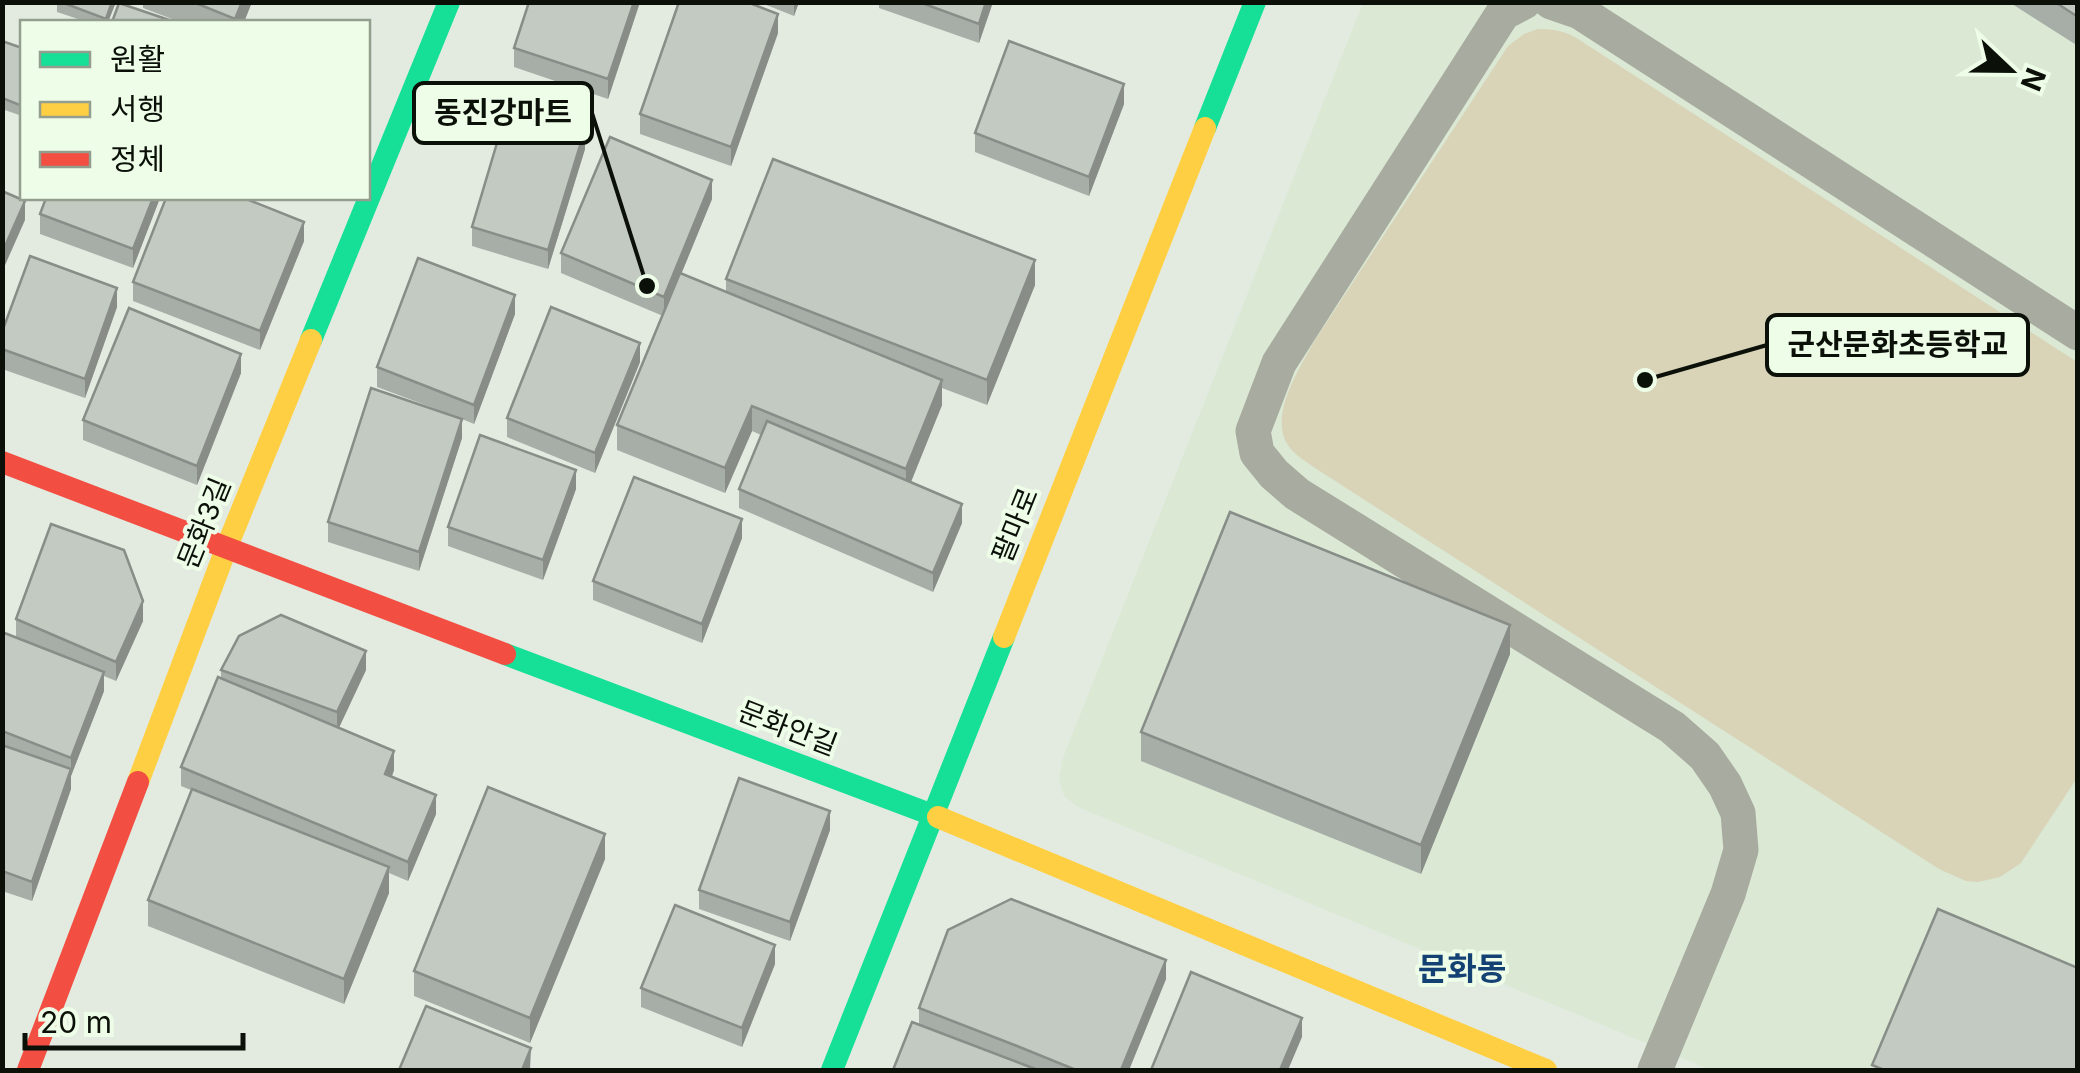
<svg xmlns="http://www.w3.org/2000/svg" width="2080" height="1073" font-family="Inter,'Noto Sans KR',sans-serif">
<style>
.built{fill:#dae8d4}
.green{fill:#d9d4b8}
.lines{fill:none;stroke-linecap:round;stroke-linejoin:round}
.lane{stroke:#a8ab9f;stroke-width:35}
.fast{stroke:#16e098;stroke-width:22}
.slow{stroke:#ffcf43;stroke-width:22}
.jam{stroke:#f24e42;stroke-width:22}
.wall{fill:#a7aea7}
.shaded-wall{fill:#888d88}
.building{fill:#c2cac2;stroke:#888d88;stroke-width:2.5}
.labels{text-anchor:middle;stroke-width:8;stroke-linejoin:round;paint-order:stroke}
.street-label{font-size:28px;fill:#0b1009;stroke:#eefde8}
.quarter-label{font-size:32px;font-weight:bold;fill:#144174;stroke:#eefde8}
.leader{fill:none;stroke:#0b1009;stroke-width:4}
.callout-dot{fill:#0b1009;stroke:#eefde8;stroke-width:4}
.callout{fill:#eefde8;stroke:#0b1009;stroke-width:4}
.callout-label{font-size:30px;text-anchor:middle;font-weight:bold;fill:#0b1009}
</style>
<rect width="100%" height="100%" fill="#e3ebe0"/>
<path class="built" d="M 1363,3 L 2077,3 L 2077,1070 L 1711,1070 L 1078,807 L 1064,796 L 1059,779 L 1063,758 Z"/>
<path class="green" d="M 1538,29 C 1554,29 1565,31 1578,39 L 2077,362 L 2077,778 L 2021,863 L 2000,877 L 1978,882 L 1966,881 L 1939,869 L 1315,468 C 1305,461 1290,452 1285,440 C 1272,409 1301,366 1315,340 L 1508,46 L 1524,34 Z"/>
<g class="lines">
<g class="lane">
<path d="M 1524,2 L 1503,13 L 1279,363 L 1253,431 L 1257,453 L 1274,474 L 1297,494 L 1672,727 L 1705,756 L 1725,785 L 1738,813 L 1741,850 L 1728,894 L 1655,1070"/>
<path d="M 1551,2 L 1580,12 L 2078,333"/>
</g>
<g class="fast">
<path d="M 1205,128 L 1255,2"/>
<path d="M 311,340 L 449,2"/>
<path d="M 505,654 L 938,817"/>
<path d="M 832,1070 L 1004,637"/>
</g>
<g class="slow">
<path d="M 1004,637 L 1205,128"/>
<path d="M 138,782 L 226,549 L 311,340"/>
<path d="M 938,817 L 1546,1070"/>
</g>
<g class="jam">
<path d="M 2,462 L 505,654"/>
<path d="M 28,1070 L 138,782"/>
</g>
</g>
<g class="wall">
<path d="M 57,2 L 116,2 L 108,22 L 87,22 L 57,12 Z"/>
<path d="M 143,2 L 252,2 L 244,22 L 180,22 L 143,8 Z"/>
<path d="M 529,2 L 640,2 L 608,99 L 514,67 L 514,48 Z"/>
<path d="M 759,2 L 799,2 L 794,16 Z"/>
<path d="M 879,2 L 993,2 L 979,43 L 879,8 Z"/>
<path d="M 2009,2 L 2078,2 L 2078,46 Z"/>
<path d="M 778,33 L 731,166 L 640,134 L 640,114 Z"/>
<path d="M 2,41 L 22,48 L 22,116 L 2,109 Z"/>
<path d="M 1124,104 L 1089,196 L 975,152 L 975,133 Z"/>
<path d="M 585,149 L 548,269 L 472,246 L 472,227 Z"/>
<path d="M 160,198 L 133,268 L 40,234 L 40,214 Z"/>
<path d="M 712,199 L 681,274 L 726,292 L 726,279 L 1035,285 L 987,405 L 942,388 L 942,405 L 911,482 L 962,523 L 933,592 L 739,508 L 739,489 L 761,435 L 752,431 L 725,493 L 617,450 L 617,425 L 663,316 L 561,273 L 561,253 Z"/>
<path d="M 304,241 L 260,350 L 133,301 L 133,282 Z"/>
<path d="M 117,307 L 85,398 L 2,369 L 2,332 Z"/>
<path d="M 515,314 L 474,424 L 462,419 L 462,438 L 419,571 L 328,542 L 328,522 L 452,415 L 377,387 L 377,367 Z"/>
<path d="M 640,362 L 595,473 L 507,437 L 507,418 Z"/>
<path d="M 241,373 L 197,485 L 83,440 L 83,420 Z"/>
<path d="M 576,489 L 543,580 L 448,546 L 448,527 Z"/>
<path d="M 742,538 L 702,643 L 593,600 L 593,581 Z"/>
<path d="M 16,619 L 143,621 L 116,681 L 104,676 L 104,691 L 71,776 L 71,789 L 32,901 L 2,891 L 2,632 L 16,637 Z"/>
<path d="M 1510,654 L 1421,874 L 1141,761 L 1141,732 Z"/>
<path d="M 221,670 L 366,670 L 339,727 L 394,770 L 392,777 L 436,814 L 408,881 L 389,873 L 389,893 L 344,1004 L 148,926 L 148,900 L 191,790 L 181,786 L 181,767 L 221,678 Z"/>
<path d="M 830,830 L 790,941 L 699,909 L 699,890 Z"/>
<path d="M 605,859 L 530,1043 L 414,996 L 414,971 Z"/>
<path d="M 775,964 L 742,1047 L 641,1007 L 641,988 Z"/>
<path d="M 1166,979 L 1129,1070 L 893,1070 L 919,1025 L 919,1008 Z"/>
</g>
<g class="shaded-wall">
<path d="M 112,2 L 116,2 L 108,22 L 106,22 Z"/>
<path d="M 242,2 L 252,2 L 244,22 L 235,22 Z"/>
<path d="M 634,2 L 640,2 L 608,99 L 608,79 Z"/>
<path d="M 794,2 L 799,2 L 794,16 Z"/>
<path d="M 986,2 L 993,2 L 979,43 L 979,24 Z"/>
<path d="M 778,14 L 778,33 L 731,166 L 731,147 Z"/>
<path d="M 1124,84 L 1124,104 L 1089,196 L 1089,177 Z"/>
<path d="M 585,129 L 585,149 L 548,269 L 548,250 Z"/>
<path d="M 712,180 L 712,199 L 664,316 L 664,297 Z"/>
<path d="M 153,198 L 160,198 L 133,268 L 133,249 Z"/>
<path d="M 25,201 L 25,220 L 2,272 L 2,253 Z"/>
<path d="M 304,222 L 304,241 L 260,350 L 260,331 Z"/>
<path d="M 1035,260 L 1035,285 L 987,405 L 987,380 Z"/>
<path d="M 117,288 L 117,307 L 85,398 L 85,379 Z"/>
<path d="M 515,295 L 515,314 L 474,424 L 474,405 Z"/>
<path d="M 640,343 L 640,362 L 595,473 L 595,453 Z"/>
<path d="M 241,354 L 241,373 L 197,485 L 197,466 Z"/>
<path d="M 942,380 L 942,405 L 906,494 L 906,469 Z"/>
<path d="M 752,406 L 752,431 L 725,493 L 725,468 Z"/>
<path d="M 462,419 L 462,438 L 419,571 L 419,552 Z"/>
<path d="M 576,470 L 576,489 L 543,580 L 543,560 Z"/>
<path d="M 962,504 L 962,523 L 933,592 L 933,573 Z"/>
<path d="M 742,519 L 742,538 L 702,643 L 702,624 Z"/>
<path d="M 143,601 L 143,621 L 116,681 L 116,662 Z"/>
<path d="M 1510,625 L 1510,654 L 1421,874 L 1421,845 Z"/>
<path d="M 366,651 L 366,670 L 337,732 L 337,712 Z"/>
<path d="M 104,672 L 104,691 L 71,776 L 71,789 L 32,901 L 32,882 L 71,771 L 71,758 Z"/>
<path d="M 394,751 L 394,770 L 385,793 L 385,774 Z"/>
<path d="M 436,795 L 436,814 L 408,881 L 408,862 Z"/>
<path d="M 830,811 L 830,830 L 790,941 L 790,922 Z"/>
<path d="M 605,834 L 605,859 L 530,1043 L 530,1018 Z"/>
<path d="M 389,867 L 389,893 L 344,1004 L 344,979 Z"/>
<path d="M 775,945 L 775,964 L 742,1047 L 742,1028 Z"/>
<path d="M 1166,960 L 1166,979 L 1129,1070 L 1121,1070 Z"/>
<path d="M 1302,1018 L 1302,1037 L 1288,1070 L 1280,1070 Z"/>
<path d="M 531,1048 L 530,1070 L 522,1070 Z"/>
</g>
<g class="building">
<path d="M 61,2 L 112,2 L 106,19 Z"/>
<path d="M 193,2 L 242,2 L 235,19 Z"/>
<path d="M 529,2 L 634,2 L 608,79 L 514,48 Z"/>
<path d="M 679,2 L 747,2 L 778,14 L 731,147 L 640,114 Z"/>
<path d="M 919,2 L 986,2 L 979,24 Z"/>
<path d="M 2055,2 L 2078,2 L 2078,17 Z"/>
<path d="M 119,3 L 175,22 L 112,22 Z"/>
<path d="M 2,41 L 22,48 L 22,106 L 2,98 Z"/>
<path d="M 1009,41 L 1124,84 L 1089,177 L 975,133 Z"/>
<path d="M 508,106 L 585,129 L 548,250 L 472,227 Z"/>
<path d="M 610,137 L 712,180 L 664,297 L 561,253 Z"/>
<path d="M 773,159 L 1035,260 L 987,380 L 726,279 Z"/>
<path d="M 2,191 L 25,201 L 2,253 Z"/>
<path d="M 46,198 L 153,198 L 133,249 L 40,214 Z"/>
<path d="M 166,198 L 244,198 L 304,222 L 260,331 L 133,282 Z"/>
<path d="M 30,256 L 117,288 L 85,379 L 2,349 L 2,332 Z"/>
<path d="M 418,258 L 515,295 L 474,405 L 377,367 Z"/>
<path d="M 680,273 L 942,380 L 906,469 L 752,406 L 725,468 L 617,425 Z"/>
<path d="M 551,307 L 640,343 L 595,453 L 507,418 Z"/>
<path d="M 129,308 L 241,354 L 197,466 L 83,420 Z"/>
<path d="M 371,388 L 462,419 L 419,552 L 328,522 Z"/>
<path d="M 767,421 L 962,504 L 933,573 L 739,489 Z"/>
<path d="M 480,435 L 576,470 L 543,560 L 448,527 Z"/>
<path d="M 634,477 L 742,519 L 702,624 L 593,581 Z"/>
<path d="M 1230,512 L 1510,625 L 1421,845 L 1141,732 Z"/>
<path d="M 51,524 L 124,550 L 143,601 L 116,662 L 16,619 Z"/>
<path d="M 281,615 L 366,651 L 337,712 L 221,670 L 239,636 Z"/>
<path d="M 2,632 L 104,672 L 71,758 L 2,731 Z"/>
<path d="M 218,677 L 394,751 L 385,774 L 436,795 L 408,862 L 181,767 Z"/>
<path d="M 2,745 L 71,769 L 32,882 L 2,871 Z"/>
<path d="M 739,778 L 830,811 L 790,922 L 699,890 Z"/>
<path d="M 488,787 L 605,834 L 530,1018 L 414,971 Z"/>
<path d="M 192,789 L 389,867 L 344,979 L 148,900 Z"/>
<path d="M 1011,899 L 1166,960 L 1121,1070 L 1076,1070 L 1017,1046 L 919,1008 L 948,930 Z"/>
<path d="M 675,905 L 775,945 L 742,1028 L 641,988 Z"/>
<path d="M 1938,909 L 2078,968 L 2078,1070 L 1884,1070 L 1872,1065 Z"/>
<path d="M 1191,972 L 1302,1018 L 1280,1070 L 1151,1070 Z"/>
<path d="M 426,1006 L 531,1048 L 522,1070 L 399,1070 Z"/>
<path d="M 912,1022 L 1038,1070 L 893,1070 Z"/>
</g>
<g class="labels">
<g class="street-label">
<text transform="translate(204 523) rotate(-68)" y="10">문화3길</text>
<text transform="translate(1015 525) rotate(-68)" y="10">팔마로</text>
<text transform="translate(788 728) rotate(21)" y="10">문화안길</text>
</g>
<g class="quarter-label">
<text x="1462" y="980">문화동</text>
</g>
</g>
<path class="leader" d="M647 286L592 113M1645 380L1767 345"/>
<g class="callout-dot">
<circle cx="647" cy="286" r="10"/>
<circle cx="1645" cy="380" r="10"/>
</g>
<g class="callout">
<rect x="414" y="83" width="178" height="60" rx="10"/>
<rect x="1767" y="315" width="261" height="60" rx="10"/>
</g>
<g class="callout-label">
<text x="503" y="123">동진강마트</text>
<text x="1898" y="355">군산문화초등학교</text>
</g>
<rect width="2080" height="1073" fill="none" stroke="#0b1009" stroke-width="10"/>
<rect x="20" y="20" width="350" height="180" fill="#eefde8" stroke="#939e8f" stroke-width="2.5"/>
<rect x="40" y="52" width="50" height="15" fill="#16e098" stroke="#939e8f" stroke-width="2.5"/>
<text x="110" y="70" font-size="30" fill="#0b1009">원활</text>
<rect x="40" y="102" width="50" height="15" fill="#ffcf43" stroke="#939e8f" stroke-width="2.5"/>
<text x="110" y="120" font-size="30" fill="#0b1009">서행</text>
<rect x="40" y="152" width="50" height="15" fill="#f24e42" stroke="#939e8f" stroke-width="2.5"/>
<text x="110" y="170" font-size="30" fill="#0b1009">정체</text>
<g transform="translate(2010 70) rotate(112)" stroke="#eefde8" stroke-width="8" paint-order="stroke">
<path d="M0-8L18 38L0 25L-18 38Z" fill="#0b1009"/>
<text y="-15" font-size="28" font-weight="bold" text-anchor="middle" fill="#0b1009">N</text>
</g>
<path d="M25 1033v15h218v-15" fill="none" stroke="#0b1009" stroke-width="5"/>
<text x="40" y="1033" font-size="30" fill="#0b1009" stroke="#eefde8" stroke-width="8" paint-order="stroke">20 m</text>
</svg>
